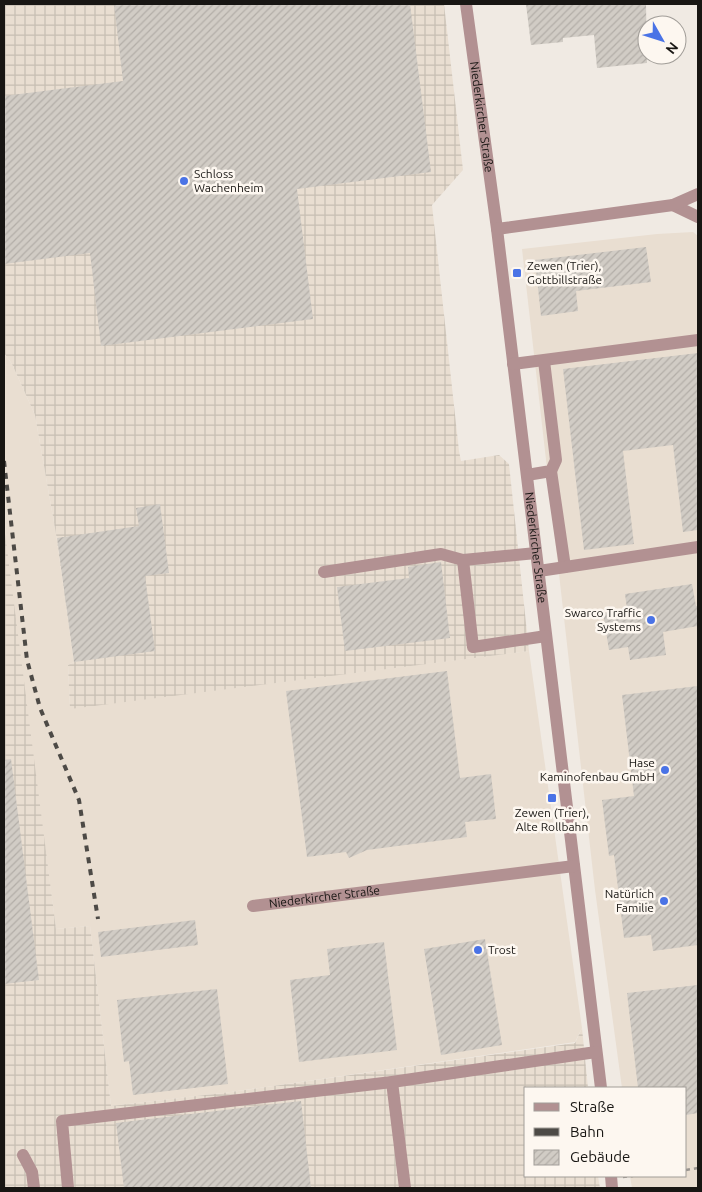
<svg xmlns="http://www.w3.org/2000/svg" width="702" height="1192" font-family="Ubuntu,sans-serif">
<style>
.built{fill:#e9ded1}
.industrial{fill:url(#industrial-grid)}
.building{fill:url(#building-hatch)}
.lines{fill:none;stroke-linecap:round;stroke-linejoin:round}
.path{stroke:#99948f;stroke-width:2.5;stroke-dasharray:4 4;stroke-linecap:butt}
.minor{stroke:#b29192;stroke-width:12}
.rail{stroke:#4d4a46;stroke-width:4;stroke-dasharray:6 6;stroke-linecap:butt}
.poi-dot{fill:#4a73e6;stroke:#fdf7f0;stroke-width:2}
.labels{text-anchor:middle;stroke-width:5;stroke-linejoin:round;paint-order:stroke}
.street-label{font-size:12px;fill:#181613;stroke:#fdf7f0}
.poi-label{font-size:12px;fill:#181613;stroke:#fdf7f0;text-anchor:start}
</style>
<defs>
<pattern id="industrial-grid" width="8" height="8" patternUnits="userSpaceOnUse" patternTransform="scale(1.25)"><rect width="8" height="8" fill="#e9ded1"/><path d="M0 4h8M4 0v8" fill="none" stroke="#c7beb3"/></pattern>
<pattern id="building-hatch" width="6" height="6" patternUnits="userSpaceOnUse" patternTransform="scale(1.25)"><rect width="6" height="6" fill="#d1ccc5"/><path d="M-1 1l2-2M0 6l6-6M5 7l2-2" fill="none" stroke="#b3aea8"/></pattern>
</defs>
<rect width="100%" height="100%" fill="#f0eae3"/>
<g class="built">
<path d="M 693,232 L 698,236 L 698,1188 L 632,1188 L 630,1176 L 686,1176 L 686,1088 L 622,1088 L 595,890 L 522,249 L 657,234 Z"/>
<path d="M 4,353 L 12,364 L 35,415 L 56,534 L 74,662 L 68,665 L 70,708 L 529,651 L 582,1028 L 575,1042 L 231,1092 L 111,1106 L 90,926 L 56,929 L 4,542 Z"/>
</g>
<g class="industrial">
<path d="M 4,4 L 444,4 L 463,170 L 432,205 L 459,451 L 461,461 L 499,455 L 509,464 L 529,651 L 70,709 L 68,665 L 74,662 L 56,534 L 35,415 L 12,364 L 4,353 Z"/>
<path d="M 4,526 L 56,929 L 90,926 L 111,1106 L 231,1092 L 575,1043 L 582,1028 L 588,1088 L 526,1088 L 526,1176 L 598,1176 L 600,1188 L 4,1188 Z"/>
</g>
<g class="building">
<path d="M 114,4 L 410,4 L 431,172 L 297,189 L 313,319 L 101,346 L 90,253 L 4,264 L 4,96 L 123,81 Z"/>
<path d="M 526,4 L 646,4 L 647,63 L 597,68 L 594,35 L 563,38 L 563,42 L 531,45 Z"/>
<path d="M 646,247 L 651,282 L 576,291 L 578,311 L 541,316 L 535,260 Z"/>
<path d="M 698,353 L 698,530 L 683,532 L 673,445 L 623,451 L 634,544 L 584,550 L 563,369 Z"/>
<path d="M 160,504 L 169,573 L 145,576 L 155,651 L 74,662 L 57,538 L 139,526 L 136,508 Z"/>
<path d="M 441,562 L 450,638 L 345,651 L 337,587 L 409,578 L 408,567 Z"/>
<path d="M 692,584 L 696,606 L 698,606 L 698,626 L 663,632 L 666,655 L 630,660 L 628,647 L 609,650 L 603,613 L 627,609 L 625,594 Z"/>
<path d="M 447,671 L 460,778 L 491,774 L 496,819 L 465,822 L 467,837 L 367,850 L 349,858 L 346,852 L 307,857 L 286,691 Z"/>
<path d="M 698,686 L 698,945 L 653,951 L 651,935 L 624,938 L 614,855 L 609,856 L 602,800 L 634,796 L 622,695 Z"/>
<path d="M 11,759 L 39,980 L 4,984 L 4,760 Z"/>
<path d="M 195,920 L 198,945 L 101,957 L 98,932 Z"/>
<path d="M 485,939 L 502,1045 L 441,1055 L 424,949 Z"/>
<path d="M 384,942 L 397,1050 L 299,1062 L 290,980 L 330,975 L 327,949 Z"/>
<path d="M 698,985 L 698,1113 L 686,1115 L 686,1088 L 638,1088 L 627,993 Z"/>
<path d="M 217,989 L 228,1084 L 133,1095 L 129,1061 L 124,1062 L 117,1000 Z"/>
<path d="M 301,1101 L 311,1188 L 124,1188 L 116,1123 Z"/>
</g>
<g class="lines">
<g class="path">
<path d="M 686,1170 L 698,1168"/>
<path d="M 623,1177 L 633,1176"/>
</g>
<g class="minor">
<path id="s1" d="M 466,4 L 497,229 L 601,1088"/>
<path d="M 673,205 L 698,217"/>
<path d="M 497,229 L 673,205 L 698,194"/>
<path d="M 513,364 L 698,340"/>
<path d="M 551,471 L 565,567"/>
<path d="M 527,475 L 551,471 L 556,460 L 544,361"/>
<path d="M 463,560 L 473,647 L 546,636"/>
<path d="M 539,571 L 698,547"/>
<path d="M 324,572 L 441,554 L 463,560 L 536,553"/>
<path id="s2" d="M 253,906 L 574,866"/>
<path d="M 392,1082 L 405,1188"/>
<path d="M 23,1155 L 32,1172 L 34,1188"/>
<path d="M 611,1176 L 612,1188"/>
<path d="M 68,1188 L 62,1121 L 392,1082 L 596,1052"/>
</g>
<path class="rail" d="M 4,461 L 27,660 L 40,708 L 79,800 L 98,919"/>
</g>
<g class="poi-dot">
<circle cx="184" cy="181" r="5"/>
<rect x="512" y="268" width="10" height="10" rx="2.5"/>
<circle cx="651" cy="620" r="5"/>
<circle cx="665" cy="770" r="5"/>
<rect x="547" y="793" width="10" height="10" rx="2.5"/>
<circle cx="664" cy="901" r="5"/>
<circle cx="478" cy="950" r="5"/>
</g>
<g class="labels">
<g class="street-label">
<text dy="4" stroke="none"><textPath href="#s1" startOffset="114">Niederkircher Straße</textPath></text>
<text dy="4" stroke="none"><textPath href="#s1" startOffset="548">Niederkircher Straße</textPath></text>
<text dy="4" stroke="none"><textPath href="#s2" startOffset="72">Niederkircher Straße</textPath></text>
</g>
<g class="poi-label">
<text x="194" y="178">Schloss<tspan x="194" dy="14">Wachenheim</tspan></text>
<text x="527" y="270">Zewen (Trier),<tspan x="527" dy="14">Gottbillstraße</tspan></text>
<text x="641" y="617" text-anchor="end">Swarco Traffic<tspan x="641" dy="14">Systems</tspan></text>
<text x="655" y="767" text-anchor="end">Hase<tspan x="655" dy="14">Kaminofenbau GmbH</tspan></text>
<text x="552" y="817" text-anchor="middle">Zewen (Trier),<tspan x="552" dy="14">Alte Rollbahn</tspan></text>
<text x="654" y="898" text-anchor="end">Natürlich<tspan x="654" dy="14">Familie</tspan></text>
<text x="488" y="954">Trost</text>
</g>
</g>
<rect width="702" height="1192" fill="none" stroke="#181613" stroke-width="10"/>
<rect x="524" y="1087" width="162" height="90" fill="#fdf7f0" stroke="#a19d98"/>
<rect x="534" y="1103" width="25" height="8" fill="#b29192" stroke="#a19d98"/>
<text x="570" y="1112" font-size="15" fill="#181613">Straße</text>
<rect x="534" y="1128" width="25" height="8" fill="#4d4a46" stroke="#a19d98"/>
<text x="570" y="1137" font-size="15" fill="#181613">Bahn</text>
<rect x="534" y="1150" width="25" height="15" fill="url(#building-hatch)" stroke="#a19d98"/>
<text x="570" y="1162" font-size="15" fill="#181613">Gebäude</text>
<g transform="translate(662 40) rotate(129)"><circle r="24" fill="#fdf7f0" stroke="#a19d98"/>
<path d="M0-4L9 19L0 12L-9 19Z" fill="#4a73e6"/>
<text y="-8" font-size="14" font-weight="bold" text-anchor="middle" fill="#181613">N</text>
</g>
</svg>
